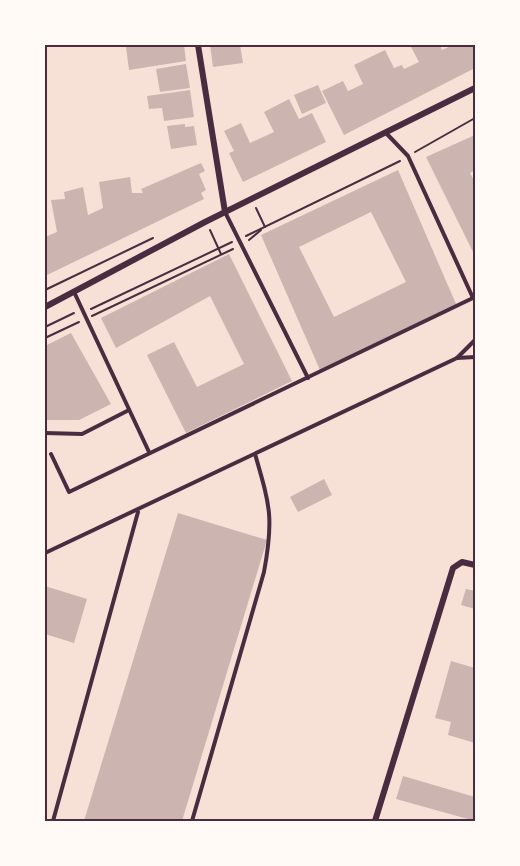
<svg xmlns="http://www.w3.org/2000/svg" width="520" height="866" font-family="Montserrat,sans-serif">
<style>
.building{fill:#ccb4b1;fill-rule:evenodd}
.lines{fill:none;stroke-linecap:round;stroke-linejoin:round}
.path{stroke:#4a2c40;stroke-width:2}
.service{stroke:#4a2c40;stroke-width:4}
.minor{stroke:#4a2c40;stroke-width:6}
.neatline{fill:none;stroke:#4a2c40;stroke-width:2}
</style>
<rect width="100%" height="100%" fill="#f7e1d7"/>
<g class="building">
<path d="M 137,45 L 184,45 L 186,61 L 129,70 L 126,47 Z"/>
<path d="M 210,45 L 240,45 L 243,63 L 213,67 Z"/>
<path d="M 410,45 L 440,45 L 442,50 L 453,45 L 475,45 L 475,68 L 344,135 L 322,91 L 343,81 L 348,91 L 363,84 L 354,65 L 385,50 L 394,68 L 402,65 L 404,69 L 419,62 Z"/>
<path d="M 186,64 L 190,88 L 160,92 L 156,69 Z"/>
<path d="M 318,85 L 326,103 L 302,114 L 294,95 Z"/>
<path d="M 190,90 L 194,117 L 164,121 L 162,108 L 149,109 L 147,96 Z"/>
<path d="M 289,99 L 299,119 L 312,113 L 326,142 L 243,182 L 229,153 L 234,151 L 224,131 L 241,123 L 250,143 L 274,132 L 264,112 Z"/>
<path d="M 185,124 L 185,127 L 194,126 L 197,145 L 171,149 L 167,126 Z"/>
<path d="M 475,135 L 475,170 L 470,173 L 475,182 L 475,256 L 426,157 Z"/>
<path d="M 201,163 L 205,171 L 199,174 L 206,190 L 201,193 L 204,199 L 45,276 L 45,237 L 57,232 L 51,200 L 65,199 L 64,192 L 83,187 L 88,215 L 103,208 L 99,182 L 130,177 L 132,193 L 143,193 L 141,189 Z"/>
<path d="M 398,170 L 456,304 L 320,370 L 261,235 ZM 371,212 L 406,282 L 334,317 L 299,247 Z"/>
<path d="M 229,254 L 292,381 L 186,433 L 147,355 L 174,342 L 197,387 L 244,364 L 210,296 L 116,348 L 101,318 Z"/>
<path d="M 71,333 L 111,404 L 79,420 L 45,420 L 45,346 Z"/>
<path d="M 324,479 L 332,495 L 298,512 L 290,497 Z"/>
<path d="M 178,513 L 267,540 L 182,821 L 84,821 Z"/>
<path d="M 45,586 L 87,599 L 74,643 L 45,634 Z"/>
<path d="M 466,589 L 475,591 L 475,609 L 461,605 Z"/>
<path d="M 451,661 L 475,668 L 475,743 L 448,735 L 451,722 L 435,718 Z"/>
<path d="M 403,776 L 475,797 L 475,821 L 396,799 Z"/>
</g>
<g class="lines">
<g class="path">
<path d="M 415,152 L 475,118"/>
<path d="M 256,208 L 265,227"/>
<path d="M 210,230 L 221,254"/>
<path d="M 246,236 L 400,161"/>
<path d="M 249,240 L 261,230"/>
<path d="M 45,290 L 153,238"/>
<path d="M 91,309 L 232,242"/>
<path d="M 92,316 L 233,249"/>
<path d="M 45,327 L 74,313"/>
<path d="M 45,338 L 79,322"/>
</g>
<g class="service">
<path d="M 386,133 L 408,156 L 473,298"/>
<path d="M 225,212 L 308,378"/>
<path d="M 75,294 L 149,452"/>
<path d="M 457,358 L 475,340"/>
<path d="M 45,433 L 82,434 L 129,410"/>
<path d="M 51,454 L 69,492 L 475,297"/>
<path d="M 45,553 L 457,358 L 475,357"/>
<path d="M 53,821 L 138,512"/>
<path d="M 192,821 L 264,572 C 274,518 270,506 255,454"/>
</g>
<g class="minor">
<path d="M 198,45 L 225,212"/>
<path d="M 45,307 L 205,222 L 475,88"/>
<path d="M 375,821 L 453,568 L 462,562 L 475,565"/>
</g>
</g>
<rect width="520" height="866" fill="none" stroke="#fffaf5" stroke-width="93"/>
<rect x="46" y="46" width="428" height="774" class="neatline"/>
</svg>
